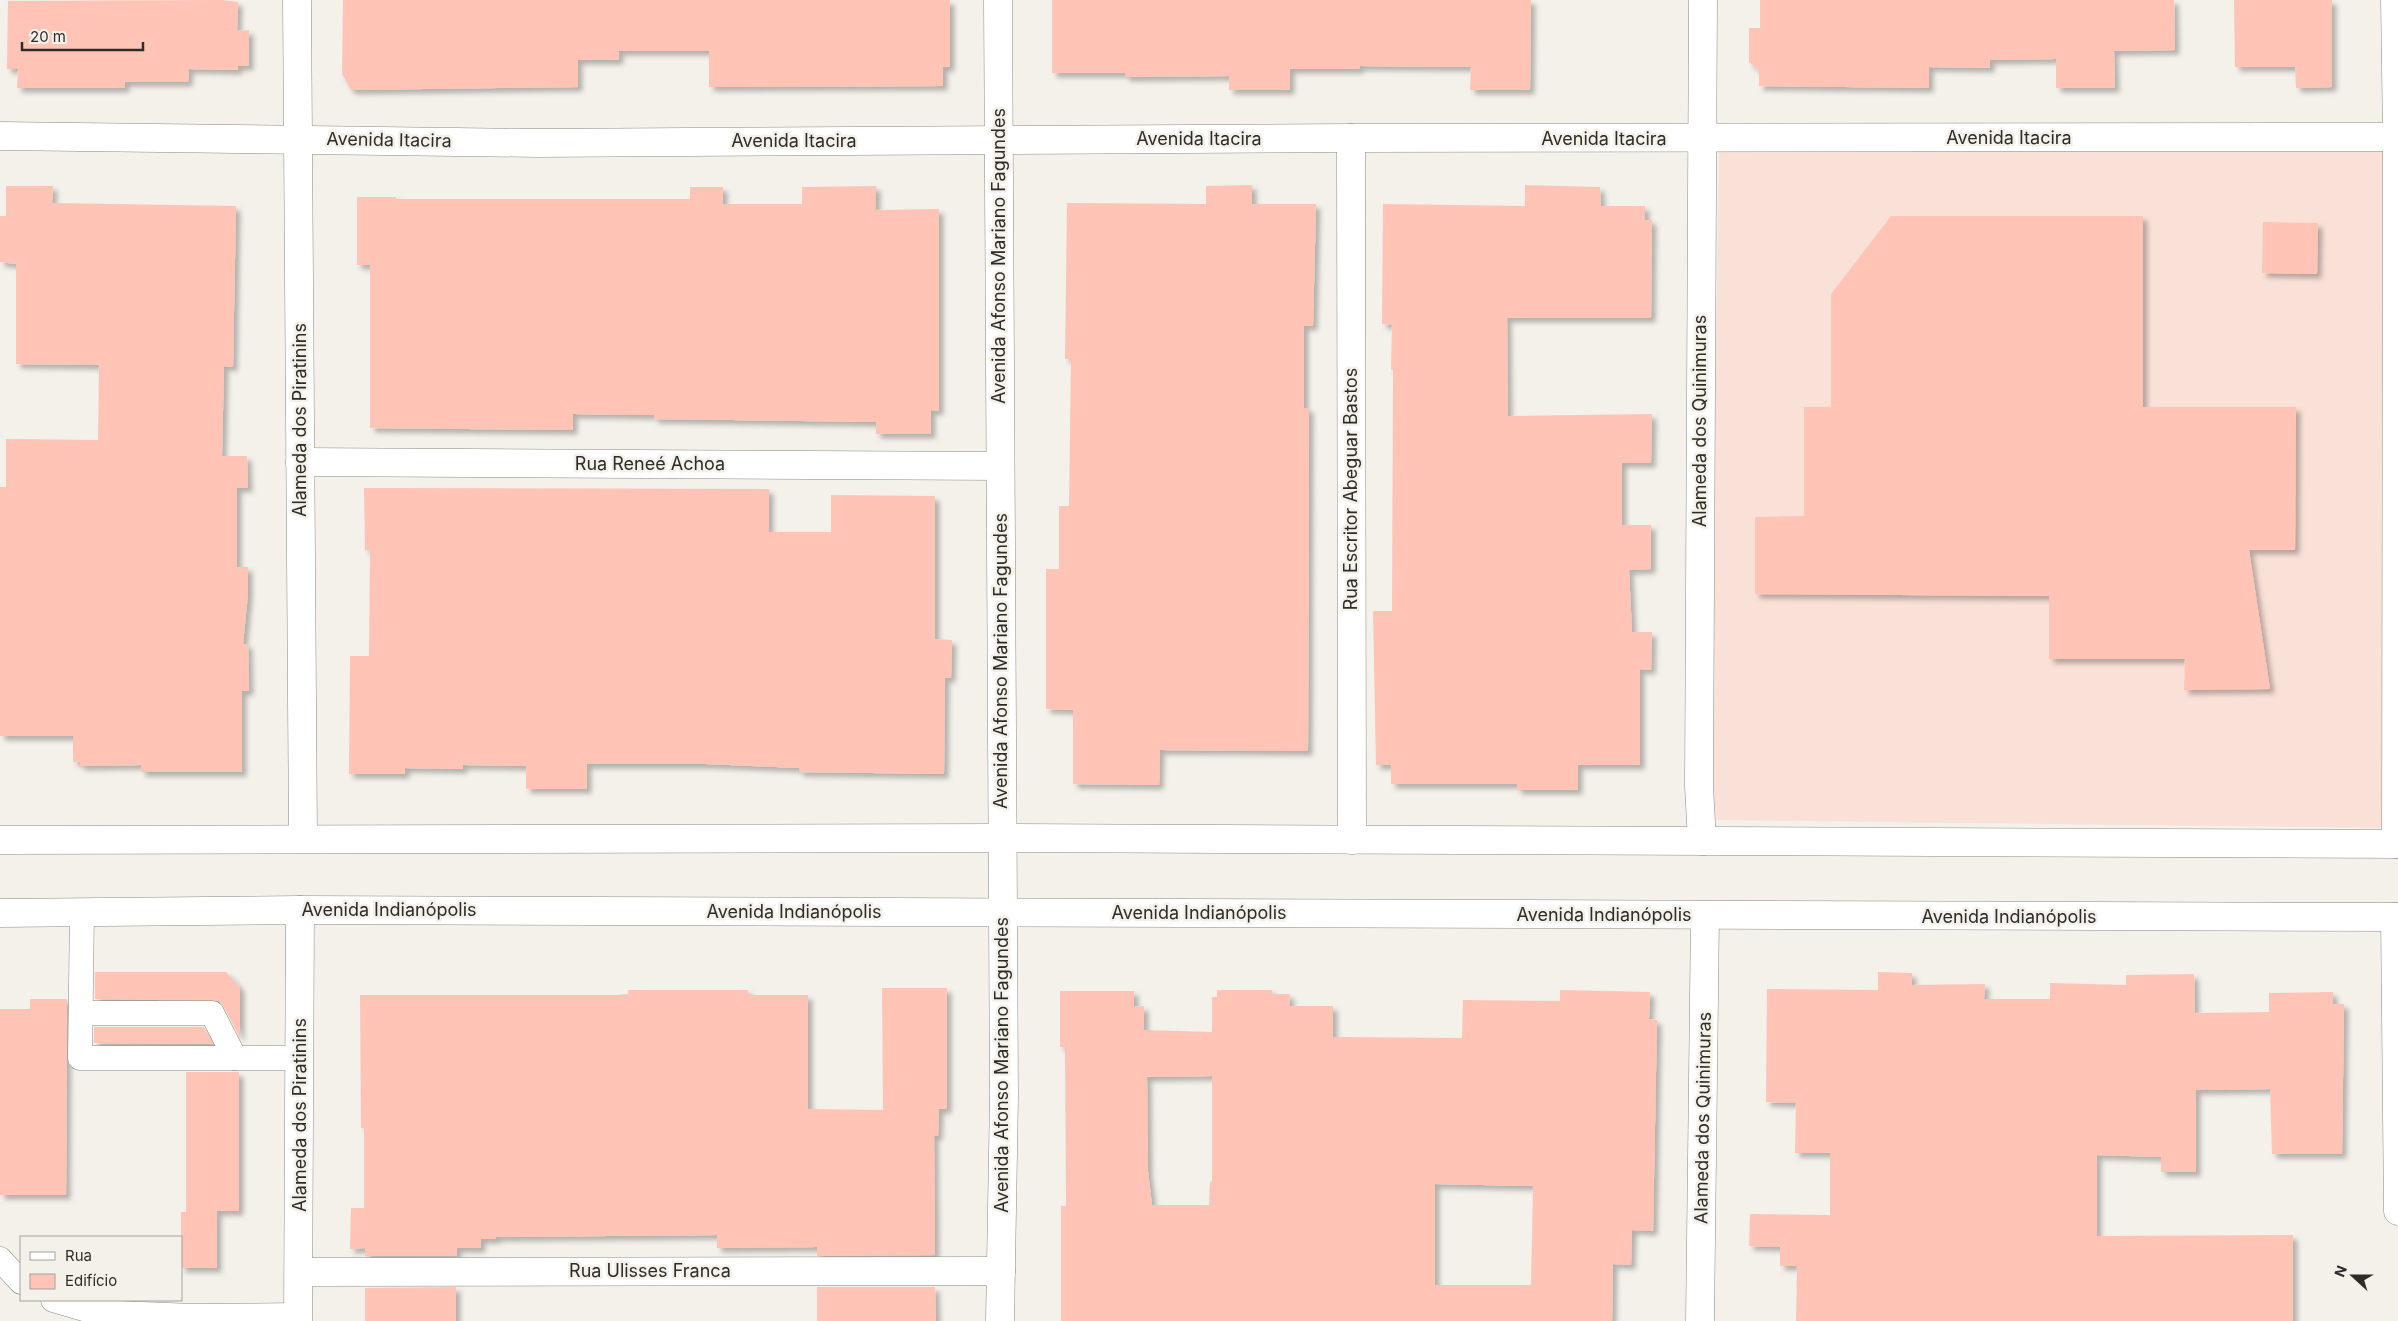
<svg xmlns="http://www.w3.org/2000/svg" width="2398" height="1321" font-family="Inter,sans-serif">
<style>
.commercial{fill:#f9e1d7}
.building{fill:#ffc4b6;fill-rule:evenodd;filter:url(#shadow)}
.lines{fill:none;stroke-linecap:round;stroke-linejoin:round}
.lane-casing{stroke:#8c8a84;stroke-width:25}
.street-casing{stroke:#8c8a84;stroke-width:29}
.secondary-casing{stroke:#8c8a84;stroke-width:29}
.primary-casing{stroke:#8c8a84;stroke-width:29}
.lane{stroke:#fff;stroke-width:24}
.street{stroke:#fff;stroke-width:28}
.secondary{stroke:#fff;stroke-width:28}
.primary{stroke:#fff;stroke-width:28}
.labels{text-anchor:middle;stroke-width:5;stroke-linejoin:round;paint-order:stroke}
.street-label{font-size:18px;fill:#2d2c29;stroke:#f3f1ea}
</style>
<defs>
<filter id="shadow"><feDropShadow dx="4.5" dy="4.5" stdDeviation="2.5" flood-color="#0004"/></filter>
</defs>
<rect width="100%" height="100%" fill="#f3f1ea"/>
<path class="commercial" d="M 2385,149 L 2384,828 L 1713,820 L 1714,475 L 1719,152 Z"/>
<g class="building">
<path d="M 222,0 L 238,2 L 237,31 L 249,30 L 249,66 L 238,66 L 238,70 L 189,69 L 188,82 L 125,82 L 125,88 L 17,88 L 18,69 L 7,69 L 8,1 Z"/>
<path d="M 343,0 L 950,0 L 950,67 L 943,67 L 943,86 L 709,87 L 709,51 L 619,51 L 619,60 L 578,60 L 578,87 L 351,90 L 342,74 Z"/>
<path d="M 1052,0 L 1531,0 L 1530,90 L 1470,90 L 1471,67 L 1360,66 L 1359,69 L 1290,69 L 1290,90 L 1229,90 L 1229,76 L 1125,77 L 1125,73 L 1052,73 Z"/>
<path d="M 1760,0 L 2174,0 L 2175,50 L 2114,51 L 2115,88 L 2056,88 L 2056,59 L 1990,60 L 1990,68 L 1929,67 L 1929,88 L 1759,86 L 1759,70 L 1749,62 L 1749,28 L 1760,28 Z"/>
<path d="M 2234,0 L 2332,0 L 2332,87 L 2296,88 L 2295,67 L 2235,67 Z"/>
<path d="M 1252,185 L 1252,204 L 1316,204 L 1313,326 L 1304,326 L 1304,408 L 1309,408 L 1308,751 L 1160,750 L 1159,785 L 1073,784 L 1073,710 L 1046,709 L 1046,569 L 1059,569 L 1059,506 L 1069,506 L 1071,359 L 1065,359 L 1067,203 L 1206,204 L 1206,186 Z"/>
<path d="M 1525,185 L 1600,187 L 1601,206 L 1645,206 L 1645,220 L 1652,220 L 1651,318 L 1507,318 L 1508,416 L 1652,414 L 1651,463 L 1622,463 L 1622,525 L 1651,525 L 1651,569 L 1629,570 L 1632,632 L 1652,632 L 1651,670 L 1640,669 L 1640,765 L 1578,765 L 1578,790 L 1517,790 L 1517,784 L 1391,784 L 1391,765 L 1376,765 L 1373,611 L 1392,611 L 1393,370 L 1391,370 L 1392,325 L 1382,324 L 1383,204 L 1525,206 Z"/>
<path d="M 6,186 L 53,186 L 52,203 L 236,206 L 233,367 L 224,366 L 222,456 L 247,456 L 248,488 L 237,488 L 237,567 L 248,567 L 248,594 L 243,644 L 248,644 L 249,691 L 242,691 L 242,772 L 141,772 L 141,765 L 80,766 L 80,762 L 73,762 L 73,736 L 0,736 L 0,487 L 6,487 L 6,439 L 98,440 L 99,365 L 16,364 L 16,264 L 0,262 L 0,216 L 6,216 Z"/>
<path d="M 876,186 L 876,210 L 939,209 L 939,411 L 931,410 L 931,434 L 876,434 L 876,422 L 654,419 L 654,415 L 573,414 L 573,430 L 370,428 L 370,265 L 357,265 L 357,197 L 396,197 L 396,199 L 690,199 L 690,187 L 723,187 L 723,204 L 802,204 L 802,187 Z"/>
<path d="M 1891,216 L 2143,216 L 2143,407 L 2296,407 L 2295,550 L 2249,550 L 2270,689 L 2184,690 L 2185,659 L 2049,659 L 2049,596 L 1755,594 L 1755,517 L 1804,516 L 1804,407 L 1831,407 L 1831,294 Z"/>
<path d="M 2263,222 L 2318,223 L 2317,274 L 2262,273 Z"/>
<path d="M 364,488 L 769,489 L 769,532 L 831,532 L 831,495 L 935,496 L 935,639 L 952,640 L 951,678 L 945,678 L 944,774 L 799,772 L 799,768 L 706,764 L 587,764 L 587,789 L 526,789 L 526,766 L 463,765 L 463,769 L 405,768 L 405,774 L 349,774 L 350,656 L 369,656 L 370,550 L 365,550 Z"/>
<path d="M 95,972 L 226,972 L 240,987 L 240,1038 L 224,1007 L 219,1001 L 95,999 Z"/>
<path d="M 1878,972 L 1912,973 L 1912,985 L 1985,984 L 1984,999 L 2050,999 L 2050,983 L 2126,985 L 2126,975 L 2194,974 L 2195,1013 L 2269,1012 L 2269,993 L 2333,992 L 2333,1004 L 2344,1004 L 2342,1154 L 2272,1154 L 2270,1089 L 2196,1090 L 2196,1172 L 2161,1172 L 2161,1157 L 2097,1155 L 2097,1236 L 2293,1235 L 2293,1321 L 1796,1321 L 1797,1266 L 1780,1266 L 1780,1247 L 1749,1246 L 1750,1214 L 1830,1215 L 1830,1153 L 1795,1153 L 1796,1103 L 1766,1102 L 1767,989 L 1878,990 Z"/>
<path d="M 882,988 L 947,988 L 947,1109 L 939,1109 L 938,1136 L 934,1136 L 935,1255 L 817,1256 L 817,1247 L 717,1248 L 717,1235 L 496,1237 L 496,1239 L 481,1239 L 481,1248 L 457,1248 L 457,1256 L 365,1256 L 365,1248 L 350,1249 L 351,1208 L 364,1208 L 364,1128 L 361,1128 L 360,995 L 616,995 L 628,994 L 628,990 L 748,990 L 749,995 L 808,995 L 808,1109 L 883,1110 Z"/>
<path d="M 1217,990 L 1272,990 L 1272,994 L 1290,994 L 1289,1006 L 1333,1006 L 1333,1037 L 1462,1038 L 1463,1000 L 1560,1001 L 1560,990 L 1650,992 L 1649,1019 L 1657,1020 L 1653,1231 L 1632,1230 L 1631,1265 L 1613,1264 L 1612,1321 L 1061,1321 L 1061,1206 L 1066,1206 L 1065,1047 L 1060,1047 L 1060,991 L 1134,991 L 1134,1007 L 1144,1006 L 1144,1030 L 1212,1032 L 1212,997 L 1217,997 ZM 1212,1076 L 1212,1182 L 1210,1181 L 1209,1205 L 1152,1205 L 1148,1172 L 1147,1077 ZM 1435,1184 L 1533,1186 L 1531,1285 L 1435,1285 Z"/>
<path d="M 30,999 L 67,999 L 66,1195 L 0,1195 L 0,1009 L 30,1009 Z"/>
<path d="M 94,1027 L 204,1027 L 213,1044 L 94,1043 Z"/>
<path d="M 186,1072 L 239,1072 L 239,1211 L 217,1211 L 217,1268 L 181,1268 L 181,1212 L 186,1212 Z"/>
<path d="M 456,1287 L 456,1321 L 365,1321 L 365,1288 Z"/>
<path d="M 817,1287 L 935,1287 L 936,1321 L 817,1321 Z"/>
</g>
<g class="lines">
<defs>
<g id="lane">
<path d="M 82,912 L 80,1058 L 300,1058"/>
<path d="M 81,1013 L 212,1013 L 235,1058"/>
<path d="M 0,1259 L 21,1282"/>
<path d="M 53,1300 L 94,1312 L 192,1316 L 298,1315"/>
</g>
<g id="street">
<path d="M 297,0 L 303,839"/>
<path d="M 2395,0 L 2397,137 L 2396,844"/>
<path d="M 0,136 L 537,143 L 1351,138 L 2398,137"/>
<path d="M 1351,138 L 1352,840"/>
<path d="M 300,462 L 1000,466"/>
<path d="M 1702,841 L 1699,786 L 1703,0"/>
<path d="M 2395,917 L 2398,1211"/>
<path d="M 300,1272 L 1001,1271"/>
<path d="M 298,1321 L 300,910"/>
<path d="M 1700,1321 L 1705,916"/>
</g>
<path id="secondary" d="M 998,0 L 1004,1097 L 1000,1321"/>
<g id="primary">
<path d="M 0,840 L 1002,838 L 2398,844"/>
<path d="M 0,913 L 300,910 L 2398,917"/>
</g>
</defs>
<use href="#lane" class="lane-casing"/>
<use href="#street" class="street-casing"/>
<use href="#secondary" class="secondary-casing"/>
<use href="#primary" class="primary-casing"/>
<use href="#lane" class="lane"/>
<use href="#street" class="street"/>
<use href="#secondary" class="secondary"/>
<use href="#primary" class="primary"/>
</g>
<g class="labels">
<g class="street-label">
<text x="2009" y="144">Avenida Itacira</text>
<text x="1199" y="145">Avenida Itacira</text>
<text x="1604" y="145">Avenida Itacira</text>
<text transform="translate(389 140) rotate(1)" y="6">Avenida Itacira</text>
<text x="794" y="147">Avenida Itacira</text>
<text transform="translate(999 256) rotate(-90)" y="6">Avenida Afonso Mariano Fagundes</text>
<text transform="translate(300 420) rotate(-90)" y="6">Alameda dos Piratinins</text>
<text transform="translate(1700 421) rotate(-90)" y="6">Alameda dos Quinimuras</text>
<text x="650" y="470">Rua Reneé Achoa</text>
<text transform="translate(1351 489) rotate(-90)" y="6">Rua Escritor Abeguar Bastos</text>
<text transform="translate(1001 661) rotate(-90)" y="6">Avenida Afonso Mariano Fagundes</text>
<text x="389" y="916">Avenida Indianópolis</text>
<text x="794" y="918">Avenida Indianópolis</text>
<text x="1199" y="919">Avenida Indianópolis</text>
<text x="1604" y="921">Avenida Indianópolis</text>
<text x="2009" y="923">Avenida Indianópolis</text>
<text transform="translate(1002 1065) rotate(-90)" y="6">Avenida Afonso Mariano Fagundes</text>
<text transform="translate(300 1115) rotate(-90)" y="6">Alameda dos Piratinins</text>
<text transform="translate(1703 1118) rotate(-89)" y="6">Alameda dos Quinimuras</text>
<text x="650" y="1277">Rua Ulisses Franca</text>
</g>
</g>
<rect x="20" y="1236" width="162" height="65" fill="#f3f1ea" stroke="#a4a29d"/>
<rect x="30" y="1252" width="25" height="8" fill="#ffffff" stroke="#a4a29d"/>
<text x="65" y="1261" font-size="15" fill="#2d2c29">Rua</text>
<rect x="30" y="1274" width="25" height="15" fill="#ffc4b6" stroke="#a4a29d"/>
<text x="65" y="1286" font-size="15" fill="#2d2c29">Edifício</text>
<g transform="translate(2353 1276) rotate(291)" stroke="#f3f1ea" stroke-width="4" paint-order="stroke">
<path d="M0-4L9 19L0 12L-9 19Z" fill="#2d2c29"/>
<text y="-8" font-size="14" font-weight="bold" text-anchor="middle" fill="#2d2c29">N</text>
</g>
<path d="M22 42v8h121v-8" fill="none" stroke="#2d2c29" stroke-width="2.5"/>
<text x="30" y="42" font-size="15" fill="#2d2c29" stroke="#f3f1ea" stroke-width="4" paint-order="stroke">20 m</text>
</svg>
